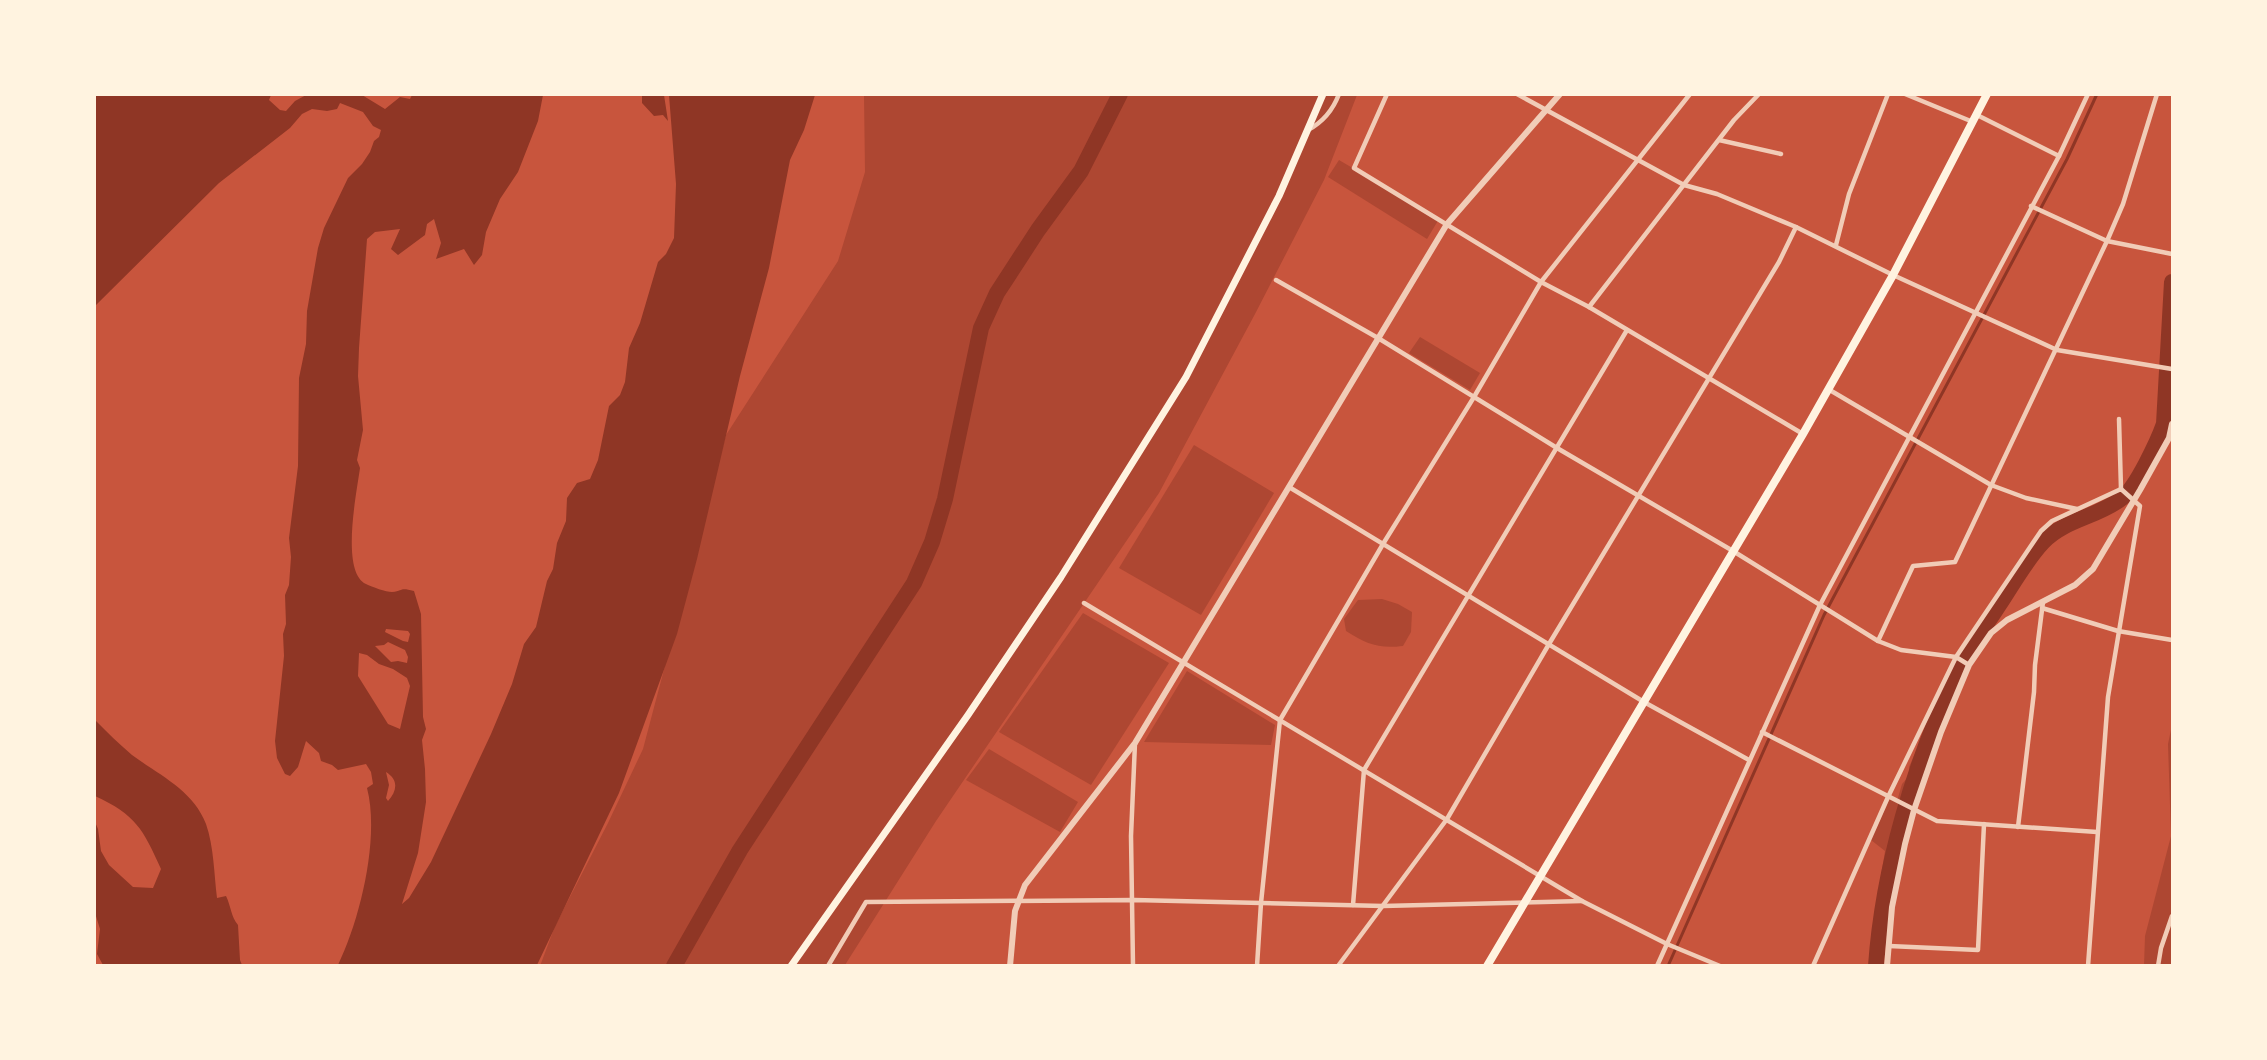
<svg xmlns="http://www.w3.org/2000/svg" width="2267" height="1060" font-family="'Varela Round',sans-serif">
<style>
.green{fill:#ae4732}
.water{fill:#8f3625;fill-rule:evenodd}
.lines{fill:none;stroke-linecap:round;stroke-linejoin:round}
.stream{stroke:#8f3625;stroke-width:3}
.river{stroke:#8f3625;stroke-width:16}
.minor{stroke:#f1ccb7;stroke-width:4.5}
.tertiary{stroke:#f1ccb7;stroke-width:6}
.secondary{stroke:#fff3e0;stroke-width:7}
.primary{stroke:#fff3e0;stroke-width:8}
</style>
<rect width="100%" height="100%" fill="#c8553d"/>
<g class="green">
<path d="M 864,95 L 1357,95 L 1324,180 L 1255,314 L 1159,493 L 936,821 L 845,965 L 540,966 L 555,926 L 608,823 L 643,749 L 726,435 L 838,261 L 865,172 Z"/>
<path d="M 1339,160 L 1439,219 L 1427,239 L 1328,177 Z"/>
<path d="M 1420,337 L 1480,373 L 1470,390 L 1409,353 Z"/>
<path d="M 1194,445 L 1274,493 L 1201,615 L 1119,568 Z"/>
<path d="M 1382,599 L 1398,604 L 1412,612 L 1411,632 L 1403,646 C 1378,649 1367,644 1346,631 L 1344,619 L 1358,600 Z"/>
<path d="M 1083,613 L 1169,663 L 1091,785 L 999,732 Z"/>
<path d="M 1187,671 L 1275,725 L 1271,745 L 1144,742 Z"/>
<path d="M 1936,707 L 1943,707 L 1912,804 L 1883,937 L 1871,937 L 1885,851 L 1871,840 L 1890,798 L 1898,798 L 1902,784 L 1909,776 L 1909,767 L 1916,751 L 1923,745 L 1931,728 Z"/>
<path d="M 2172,725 L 2172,965 L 2144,966 L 2145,936 L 2171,836 L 2168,744 Z"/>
<path d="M 989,749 L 1078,802 L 1060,832 L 966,780 Z"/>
</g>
<g class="water">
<path d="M 95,94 L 271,95 L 269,100 L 280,110 L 286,111 L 295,101 L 308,94 L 362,95 L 385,109 L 400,97 L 410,99 L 412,95 L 543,95 L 538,121 L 518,172 L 500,199 L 486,232 L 482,255 L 474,265 L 464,249 L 436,259 L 441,243 L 434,219 L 427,224 L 425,235 L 398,255 L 391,249 L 400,229 L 375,232 L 367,239 L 359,348 L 358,376 L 363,430 L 357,460 L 360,468 C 357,491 340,572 366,584 C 372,587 386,592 392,592 C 404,591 399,587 414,591 L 421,614 L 423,717 L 426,729 L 422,740 L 425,769 L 426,802 L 418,853 L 402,904 L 409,898 L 431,862 L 491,734 L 512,684 L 524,644 L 536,627 L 547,581 L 553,569 L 557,543 L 566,521 L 567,498 L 577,483 L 590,479 L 598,460 L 609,406 L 620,395 L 625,382 L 629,348 L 640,323 L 658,262 L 666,254 L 674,238 L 676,184 L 669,95 L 815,95 L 804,130 L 790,160 L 769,268 L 740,376 L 697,559 L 677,634 L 619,793 L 537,965 L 338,965 C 360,920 380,838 367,788 L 373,784 L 371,772 L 366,764 L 338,770 L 332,765 L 321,761 L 319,753 L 306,741 L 298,767 L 290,776 L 285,774 L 277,758 L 275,741 L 284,656 L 283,634 L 286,624 L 285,595 L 289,585 L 291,557 L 289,538 L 298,466 L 299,378 L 306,344 L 307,311 L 318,248 L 324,228 L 348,178 L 362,164 L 370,152 L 374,141 L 379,137 L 381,130 L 373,126 L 363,112 L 340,103 L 337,109 L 327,111 L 312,109 L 302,114 L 290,128 L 219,183 L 95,306 ZM 386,629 L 408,631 L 410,634 L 408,642 L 403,641 L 385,632 ZM 388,642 L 405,650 L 408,657 L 407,663 L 398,661 L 391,662 L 375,646 L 384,645 ZM 359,653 L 367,655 L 379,664 L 393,669 L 407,678 L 410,686 L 400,729 L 388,724 L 358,676 ZM 386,772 C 399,780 397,791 388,801 L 386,798 L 389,785 Z"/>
<path d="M 642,95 L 664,95 L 668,121 L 663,115 L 654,116 L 642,103 Z"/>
<path d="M 95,720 C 107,732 119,744 132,755 C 159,775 193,790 206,824 C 214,847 214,874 217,898 L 226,896 C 231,906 231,917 238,925 L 240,960 L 242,965 L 103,965 L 97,954 L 100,929 L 95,913 L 95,822 L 98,829 L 101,851 L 109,865 L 133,887 L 153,888 L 161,869 C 143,829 136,815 95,796 Z"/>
</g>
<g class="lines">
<path class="stream" d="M 1668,966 L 1824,615 L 2067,159 L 2097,94"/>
<g class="river">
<path d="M 674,966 L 740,850 L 914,583 L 932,542 L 945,499 L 981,328 L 997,293 L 1038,230 L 1081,171 L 1120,94"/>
<path d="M 1876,966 C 1883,867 1914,764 1956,674 C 1967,650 1985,627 1999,605 C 2013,584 2026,560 2043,542 C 2065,519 2098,517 2122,498 C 2136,488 2158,441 2164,424 L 2172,282"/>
</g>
<g class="minor">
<path d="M 1387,94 L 1354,168 L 1541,282 L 1589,307 L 1803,434"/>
<path d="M 1517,94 L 1684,185 L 1717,194 L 1796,227 L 1893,275 L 2057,350 L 2172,369"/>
<path d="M 1905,94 L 1973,122"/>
<path d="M 1977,115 L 2059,156"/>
<path d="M 1308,130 C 1323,122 1333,110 1339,94"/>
<path d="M 1719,140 L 1781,154"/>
<path d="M 2031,206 L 2107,241 L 2172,254"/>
<path d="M 1836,245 L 1849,194 L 1888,94"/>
<path d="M 1276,280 L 1378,338 L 1557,448 L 1733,551 L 1878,641 L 1901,650 L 1956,657 L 1969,665"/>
<path d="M 1589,307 L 1734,120 L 1759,94"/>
<path d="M 1828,389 L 1991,485 L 2026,498 L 2077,509"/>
<path d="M 2119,419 L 2121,489"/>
<path d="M 1289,487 L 1644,702 L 1749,760"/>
<path d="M 1084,603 L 1582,901 L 1667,944 L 1720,966"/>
<path d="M 2042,608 L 2118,631 L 2172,640"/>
<path d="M 1878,641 L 1913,566 L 1955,562 L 2107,241 L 2123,204 L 2157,94"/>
<path d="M 1762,732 L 1937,821 L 2097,832"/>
<path d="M 2018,827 L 2034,692 L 2035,665 L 2043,602"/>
<path d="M 1353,905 L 1364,770 L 1627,330"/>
<path d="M 1889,946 L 1978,950 L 1984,824"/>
<path d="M 828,966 L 866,902 L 1134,900 L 1383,906 L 1582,901"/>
<path d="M 1133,966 L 1131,836 L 1135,743"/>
<path d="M 1257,966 L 1261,903 L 1280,720 L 1383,544 L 1474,397 L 1541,282 L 1690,94"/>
<path d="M 1338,966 L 1447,819 L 1549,644 L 1779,262 L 1796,227"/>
<path d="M 1657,966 L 1820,605 L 2059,156 L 2088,94"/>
<path d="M 1813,966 L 1888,797 L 1956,657 L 1968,639 L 2041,531 L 2052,521 L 2121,489 L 2140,506 L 2108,697 L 2088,966"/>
<path d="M 2158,966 L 2161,948 L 2172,916"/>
</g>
<g class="tertiary">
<path d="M 1010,966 L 1015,911 L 1025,885 L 1135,743 L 1447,224 L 1560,94"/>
<path d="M 1887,966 L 1892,907 L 1905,844 L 1914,810 L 1941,732 L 1969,665 L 1991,633 L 2007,620 L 2075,585 L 2093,569 L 2140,490 L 2169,438 L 2172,424"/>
</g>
<path class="secondary" d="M 791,966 L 968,715 L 1061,577 L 1186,377 L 1279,196 L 1323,94"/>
<path class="primary" d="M 1487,966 L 1803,434 L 1893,275 L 1987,94"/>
</g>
<rect width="2267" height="1060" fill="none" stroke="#fff3e0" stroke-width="192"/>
</svg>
